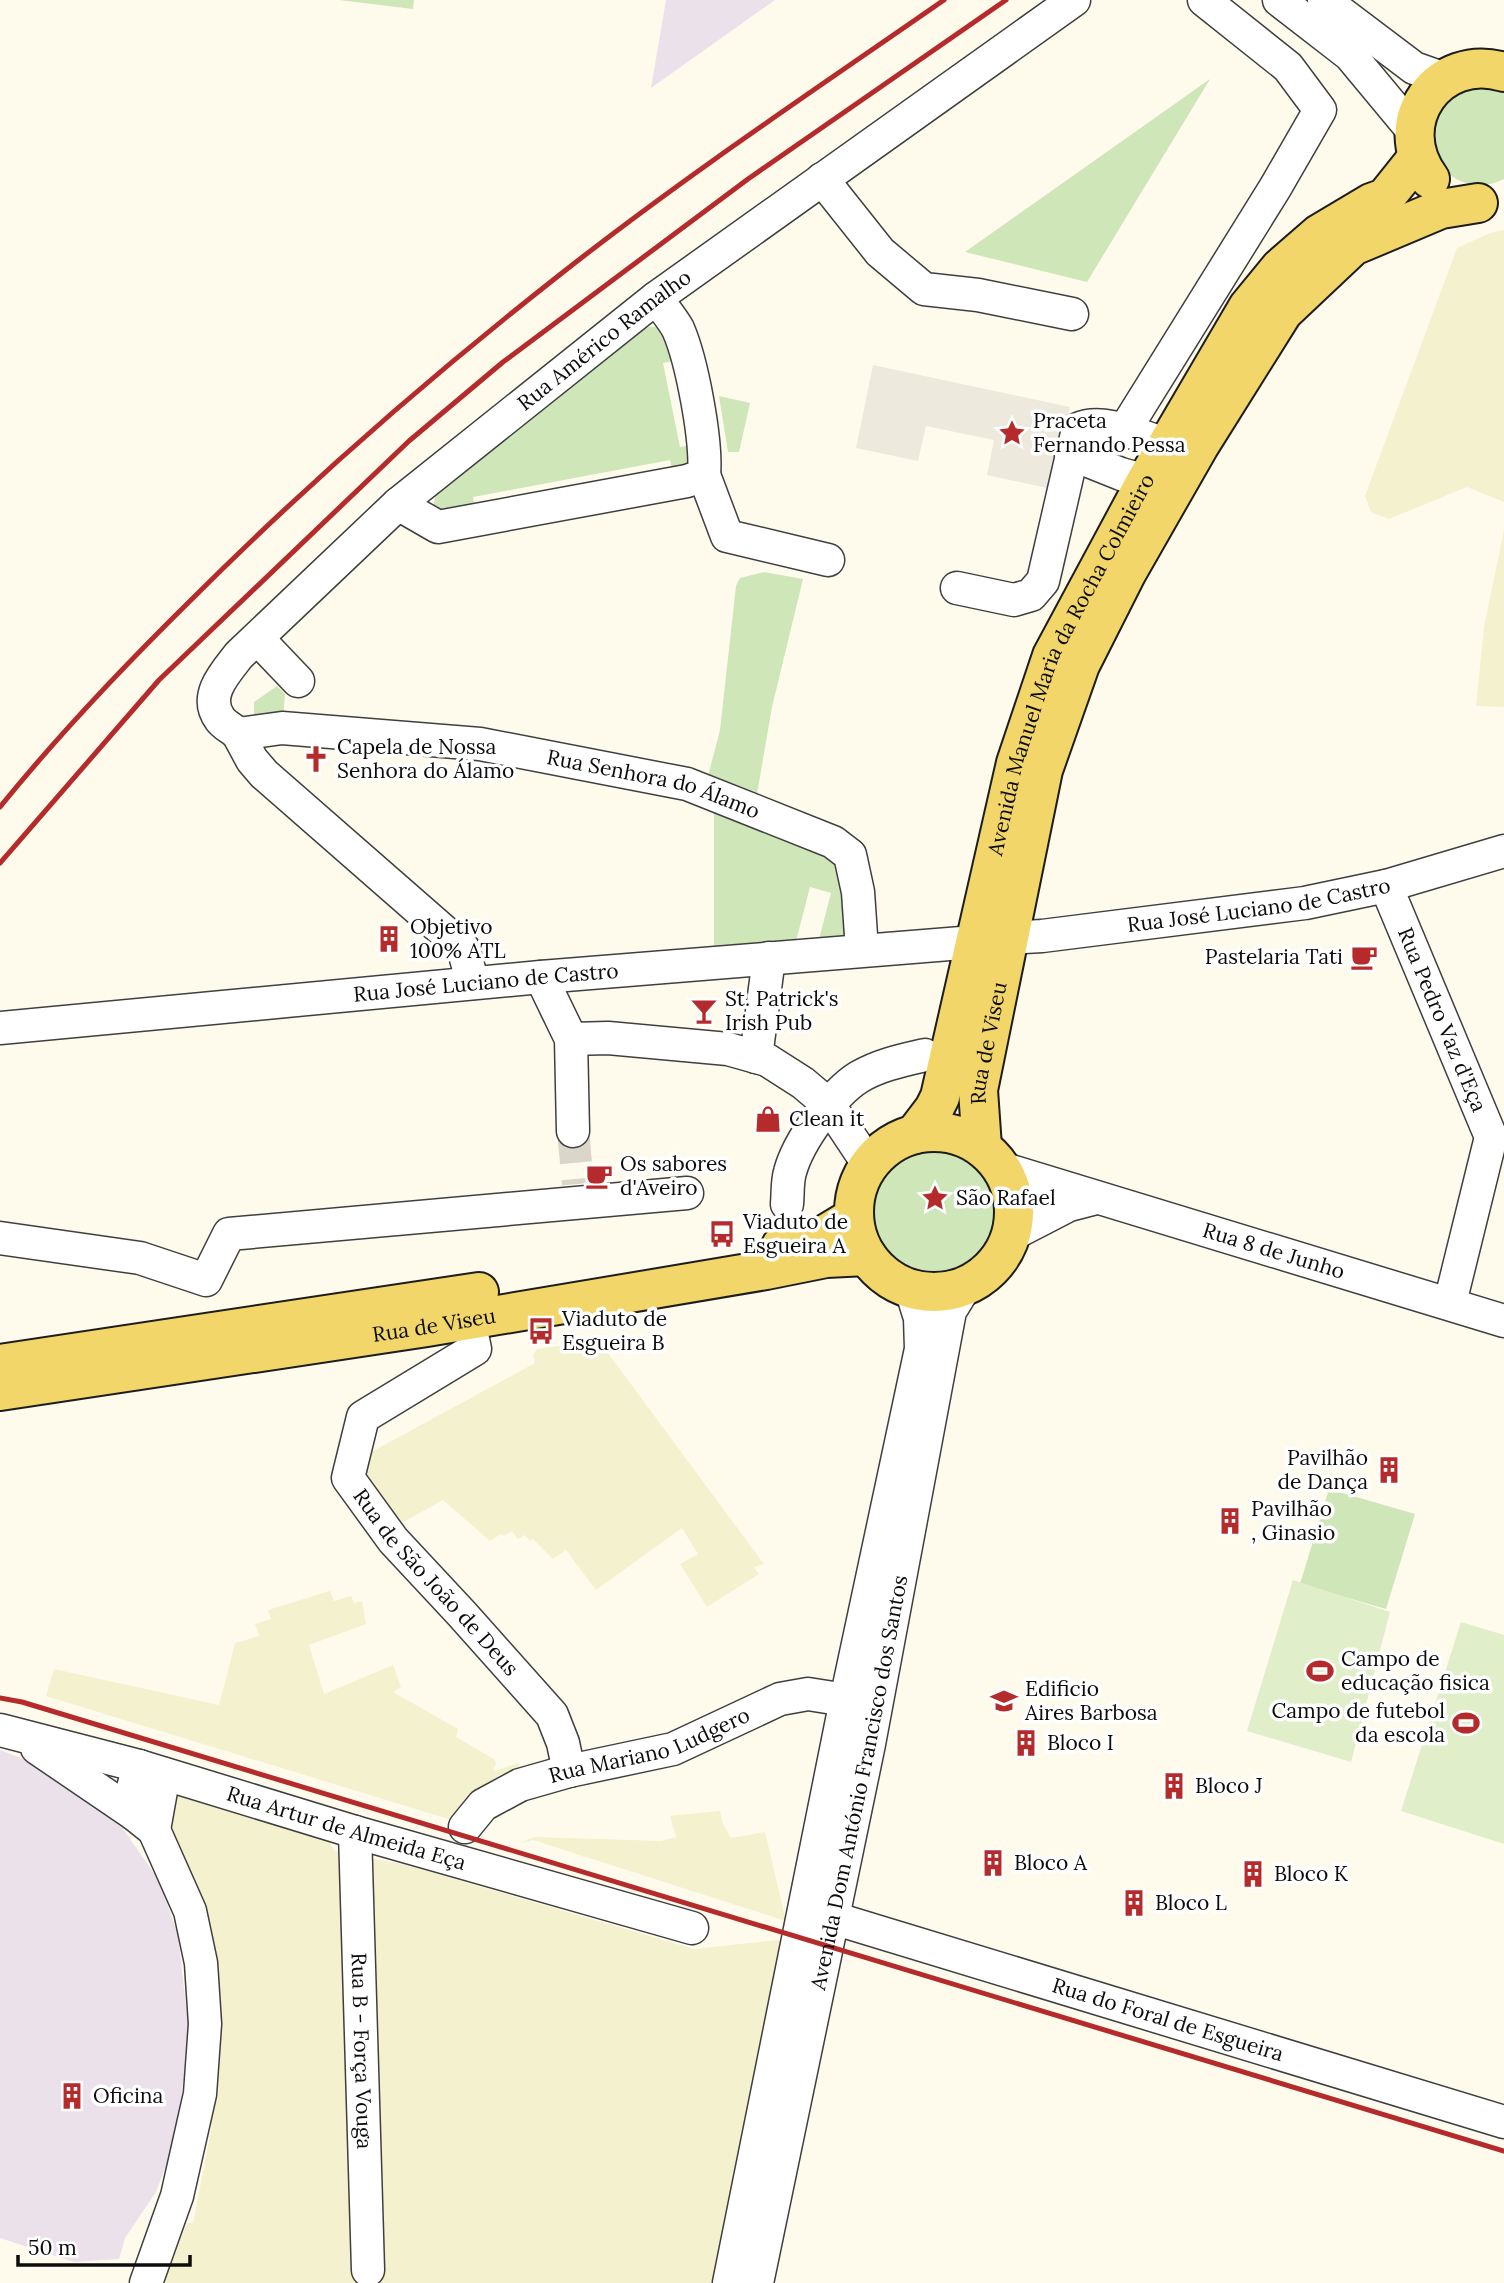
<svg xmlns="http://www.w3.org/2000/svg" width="1504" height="2283" font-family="Lora,serif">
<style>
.industrial{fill:#eae1eb}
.farmland{fill:#f3f1ce}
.green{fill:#cee6b8}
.pitch{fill:#e0eec9}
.plaza{fill:#ede9dc}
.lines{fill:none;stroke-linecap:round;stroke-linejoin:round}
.minor-tunnel{stroke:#dad7ca;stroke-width:32;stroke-dasharray:32 16;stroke-linecap:butt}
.minor-casing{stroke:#3f3f3f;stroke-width:35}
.major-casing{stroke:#1d1d1d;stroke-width:42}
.minor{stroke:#fff;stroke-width:32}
.major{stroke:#f2d669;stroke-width:38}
.rail{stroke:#b52b2c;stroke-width:5}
.labels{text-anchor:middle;stroke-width:7;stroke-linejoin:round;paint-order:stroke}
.street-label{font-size:21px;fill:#0c0c0c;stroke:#fff}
.poi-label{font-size:21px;fill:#0c0c0c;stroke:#fff;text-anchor:start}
</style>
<rect width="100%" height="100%" fill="#fefbec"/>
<g class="industrial">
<path d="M 666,0 L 775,0 L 651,88 Z"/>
<path d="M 0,1750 L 42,1766 L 105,1803 L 160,1882 L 178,1936 L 188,2023 L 184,2076 L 175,2142 L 156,2192 L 125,2238 L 119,2259 L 74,2262 L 0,2238 Z"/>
</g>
<g class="farmland">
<path d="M 1504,230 L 1504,502 L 1467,487 L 1389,519 L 1371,512 L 1365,496 L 1457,248 L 1490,233 Z"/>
<path d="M 1504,530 L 1504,707 L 1476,706 L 1484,627 Z"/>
<path d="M 599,1341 L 764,1564 L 754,1567 L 759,1574 L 707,1607 L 680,1564 L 698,1554 L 682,1528 L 596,1590 L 566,1550 L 553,1559 L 533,1539 L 530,1541 L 525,1535 L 518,1539 L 512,1531 L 504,1536 L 501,1534 L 490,1541 L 443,1500 L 391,1529 L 360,1466 L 366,1455 L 535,1363 L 533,1355 L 537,1349 Z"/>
<path d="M 330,1591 L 334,1601 L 351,1596 L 354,1603 L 362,1601 L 366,1624 L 309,1645 L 324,1694 L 393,1665 L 401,1687 L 393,1692 L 458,1729 L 456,1737 L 494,1759 L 496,1764 L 493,1769 L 495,1771 L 518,1763 L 523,1776 L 455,1821 L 46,1696 L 54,1669 L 219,1705 L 235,1643 L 259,1636 L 255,1624 L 271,1619 L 268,1610 Z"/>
<path d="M 163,1789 L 326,1837 L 335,1851 L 406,1865 L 694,1949 L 778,1940 L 783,1946 L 714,2283 L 163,2283 L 187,2223 L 193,2223 L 212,2126 L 208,2124 L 213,2085 L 160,1826 Z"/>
<path d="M 720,1811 L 722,1822 L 731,1838 L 765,1832 L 786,1921 L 533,1840 L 518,1844 L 534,1837 L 661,1841 L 676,1837 L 670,1816 Z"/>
</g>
<g class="green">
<path d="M 339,0 L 414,0 L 413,9 Z"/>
<path d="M 1210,79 L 1087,282 L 965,252 Z"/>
<path d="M 1468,84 L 1504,89 L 1504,179 C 1478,192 1448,183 1435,156 C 1433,153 1431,150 1430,146 C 1428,136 1434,119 1436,108 Z"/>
<path d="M 649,327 L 663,327 L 681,359 L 663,363 L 680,447 L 697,444 L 697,465 L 673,474 L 670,460 L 473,497 L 476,514 L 446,520 L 433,508 L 435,497 L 638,332 Z"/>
<path d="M 719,396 L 750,403 L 739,452 L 728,452 Z"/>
<path d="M 764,572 L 803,579 L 772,707 L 757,794 L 752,796 L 707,780 L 720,730 L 736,586 L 740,578 Z"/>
<path d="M 277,686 L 285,694 L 283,719 L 254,717 L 254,702 Z"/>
<path d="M 714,806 L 848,855 L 856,939 L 818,943 L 831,893 L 810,887 L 795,945 L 714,950 Z"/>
<circle cx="935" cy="1207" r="64"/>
<path d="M 1329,1489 L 1415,1514 L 1386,1609 L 1300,1584 Z"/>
</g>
<g class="pitch">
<path d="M 1293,1580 L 1390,1612 L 1351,1762 L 1247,1731 Z"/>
<path d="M 1461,1622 L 1504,1635 L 1504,1844 L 1401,1811 Z"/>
</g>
<path class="plaza" d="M 873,365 L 1070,407 L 1052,489 L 987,475 L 994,440 L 926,426 L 918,461 L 856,448 Z"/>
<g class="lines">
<path class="minor-tunnel" d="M 573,1131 L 578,1184"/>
<defs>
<g id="minor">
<path d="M 1279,0 L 1350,55 L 1414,132"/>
<path d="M 1324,0 L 1414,68 L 1445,79"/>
<path d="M 822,179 L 880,252 L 924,289 L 978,295 L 1072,314"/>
<path d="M 1124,431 L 1275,188 L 1320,110 L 1288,67 L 1204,0"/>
<path d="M 1071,454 L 1121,474 L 1146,481"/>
<path d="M 704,475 L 727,536 L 828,560"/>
<path d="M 398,504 L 438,527 L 687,481 L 704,475 C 707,441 692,361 678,329 C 672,318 663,308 656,298"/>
<path d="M 957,588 L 1014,600 L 1031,595 L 1043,581 L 1078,429 C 1104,417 1141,437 1168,445"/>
<path d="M 258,639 L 298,681"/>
<path id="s1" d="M 238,734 C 233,729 224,725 220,719 C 203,696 225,673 239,655 L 398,504 L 656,298 L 1074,0"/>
<path id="s2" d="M 1386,886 L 1491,1137 L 1450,1303"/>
<path id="s3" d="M 1007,938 L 1042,936 L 1305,903 L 1386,886 L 1504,851"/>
<path d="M 541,977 L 571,1039 L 573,1131"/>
<path id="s4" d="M 473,983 L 463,948 L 264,774 L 252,760 L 238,734 L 282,728 L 480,744 L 687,784 L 833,842 L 850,855 L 858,892 L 862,950"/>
<path id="s5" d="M 0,1028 L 541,977 L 974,942"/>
<path d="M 571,1039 L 608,1038 L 728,1049 L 767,1060 L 803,1083 L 829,1105 L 869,1165"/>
<path d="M 756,1057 L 769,958"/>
<path id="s6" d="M 1001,1168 L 1504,1321"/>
<path d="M 787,1204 C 788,1193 787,1182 790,1172 C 798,1142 833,1093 859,1077 C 879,1065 903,1060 925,1055"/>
<path d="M 1011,1235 L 1069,1205 L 1096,1198"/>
<path d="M 0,1238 L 140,1258 L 206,1280 L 229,1234 L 687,1193"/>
<path id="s7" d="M 469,1320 L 475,1349 L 363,1417 L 348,1478 L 393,1540 L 462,1614 L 552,1715 L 563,1743 L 569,1771"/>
<path id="s8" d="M 0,1730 L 139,1766 L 355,1832 L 692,1928"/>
<path d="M 37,1748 L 134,1814"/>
<path d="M 139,1766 L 133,1788 L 134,1814 L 154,1830 L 190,1911 L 201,1963 L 205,2024 L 200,2094 L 177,2196 L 146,2283"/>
<path id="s9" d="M 465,1827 L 483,1805 L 520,1785 L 569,1771 L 673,1749 L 780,1699 L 808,1694 L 846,1700"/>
<path d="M 154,1830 L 164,1774"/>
<path id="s10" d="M 355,1832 L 368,2270"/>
<path id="s11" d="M 833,1918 L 1504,2122"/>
<path d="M 729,2283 L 846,1700 L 921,1349 L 920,1318 L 911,1289"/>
<path id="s12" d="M 757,2283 L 869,1744 L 950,1311 L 966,1285"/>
</g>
<g id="major">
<path d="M 1430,179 C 1388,123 1438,52 1504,72"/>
<circle cx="934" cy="1212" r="80"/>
<path id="s13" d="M 915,1134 L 934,1109 L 940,1097 L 1016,763 L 1052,656 L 1146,481 L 1248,307 L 1280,268 L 1319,234 L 1371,203 L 1385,198 L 1417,158"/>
<path id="s14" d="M 982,1147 L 978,1090 L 1043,770 L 1080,665 L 1127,572 L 1199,446 L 1283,312 L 1353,246 L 1441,209 L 1478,203"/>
<path d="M 781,1246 L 819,1238 L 854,1217"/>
<path d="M 0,1364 L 479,1292"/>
<path id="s15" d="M 0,1391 L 427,1327 L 766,1270 L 826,1258 L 867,1256"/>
</g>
</defs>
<use href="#minor" class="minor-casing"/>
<use href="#major" class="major-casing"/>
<use href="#minor" class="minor"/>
<use href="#major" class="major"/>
<g class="rail">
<path d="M 0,807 C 59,734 124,666 191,600 C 308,483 432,375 562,273 C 685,176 816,89 944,0"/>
<path d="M 0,863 L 159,680 L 409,441 L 503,362 L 748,179 L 1006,0"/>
<path d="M 0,1698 L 22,1702 L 1504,2151"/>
</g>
</g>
<defs>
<symbol id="sight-bare" viewBox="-9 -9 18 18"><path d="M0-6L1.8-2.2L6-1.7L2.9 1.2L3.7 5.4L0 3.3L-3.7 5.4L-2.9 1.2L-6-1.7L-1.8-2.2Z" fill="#b52b2c" stroke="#fff" stroke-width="2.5" paint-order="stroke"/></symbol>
<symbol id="church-bare" viewBox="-9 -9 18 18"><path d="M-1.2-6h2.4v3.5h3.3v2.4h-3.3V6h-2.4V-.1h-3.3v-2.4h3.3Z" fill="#b52b2c" stroke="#fff" stroke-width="2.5" paint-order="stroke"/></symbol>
<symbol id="building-bare" viewBox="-9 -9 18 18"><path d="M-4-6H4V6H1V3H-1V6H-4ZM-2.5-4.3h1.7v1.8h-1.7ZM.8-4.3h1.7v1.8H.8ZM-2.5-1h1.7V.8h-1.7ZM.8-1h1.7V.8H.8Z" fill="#b52b2c" stroke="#fff" stroke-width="2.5" paint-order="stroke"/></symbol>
<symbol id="cafe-bare" viewBox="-9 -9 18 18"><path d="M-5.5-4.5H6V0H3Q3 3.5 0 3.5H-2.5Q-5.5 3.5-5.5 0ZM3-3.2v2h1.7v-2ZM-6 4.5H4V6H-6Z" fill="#b52b2c" stroke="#fff" stroke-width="2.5" paint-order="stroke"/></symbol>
<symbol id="bar-bare" viewBox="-9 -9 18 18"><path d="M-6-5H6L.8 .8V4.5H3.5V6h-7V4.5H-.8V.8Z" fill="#b52b2c" stroke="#fff" stroke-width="2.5" paint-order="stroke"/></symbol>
<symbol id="shop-bare" viewBox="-9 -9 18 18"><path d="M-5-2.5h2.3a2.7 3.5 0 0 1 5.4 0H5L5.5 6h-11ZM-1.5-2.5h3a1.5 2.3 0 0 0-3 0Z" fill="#b52b2c" stroke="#fff" stroke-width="2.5" paint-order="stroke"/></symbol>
<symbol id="bus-bare" viewBox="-9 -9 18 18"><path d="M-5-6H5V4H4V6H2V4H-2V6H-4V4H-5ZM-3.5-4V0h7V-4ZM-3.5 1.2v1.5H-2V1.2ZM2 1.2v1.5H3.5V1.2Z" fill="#b52b2c" stroke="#fff" stroke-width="2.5" paint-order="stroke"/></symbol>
<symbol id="stadium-bare" viewBox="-9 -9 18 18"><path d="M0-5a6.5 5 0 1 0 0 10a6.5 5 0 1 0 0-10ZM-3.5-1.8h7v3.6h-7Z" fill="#b52b2c" stroke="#fff" stroke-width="2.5" paint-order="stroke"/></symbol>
<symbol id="school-bare" viewBox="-9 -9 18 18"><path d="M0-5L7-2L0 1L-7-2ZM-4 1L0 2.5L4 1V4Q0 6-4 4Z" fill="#b52b2c" stroke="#fff" stroke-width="2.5" paint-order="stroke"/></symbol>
</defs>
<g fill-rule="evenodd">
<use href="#sight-bare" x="993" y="414" width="38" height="38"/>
<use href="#church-bare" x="297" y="740" width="38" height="38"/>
<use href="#building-bare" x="370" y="920" width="38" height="38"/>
<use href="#cafe-bare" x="1345" y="938" width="38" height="38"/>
<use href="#bar-bare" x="685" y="992" width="38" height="38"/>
<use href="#shop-bare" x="749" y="1100" width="38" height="38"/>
<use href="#cafe-bare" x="580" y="1157" width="38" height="38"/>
<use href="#sight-bare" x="916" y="1179" width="38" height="38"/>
<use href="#bus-bare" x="703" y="1215" width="38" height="38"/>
<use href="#bus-bare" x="522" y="1312" width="38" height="38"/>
<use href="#building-bare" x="1370" y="1451" width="38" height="38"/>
<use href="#building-bare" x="1211" y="1502" width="38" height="38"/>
<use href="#stadium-bare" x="1301" y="1652" width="38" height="38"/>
<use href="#school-bare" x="985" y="1682" width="38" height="38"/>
<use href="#stadium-bare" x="1447" y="1704" width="38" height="38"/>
<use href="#building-bare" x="1007" y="1724" width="38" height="38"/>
<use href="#building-bare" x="1155" y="1767" width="38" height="38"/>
<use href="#building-bare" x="974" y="1844" width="38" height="38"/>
<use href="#building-bare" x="1234" y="1855" width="38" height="38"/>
<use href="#building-bare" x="1115" y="1884" width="38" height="38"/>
<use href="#building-bare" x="53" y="2077" width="38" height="38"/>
</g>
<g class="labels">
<g class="street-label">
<text dy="7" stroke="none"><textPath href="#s1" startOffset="579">Rua Américo Ramalho</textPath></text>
<text dy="7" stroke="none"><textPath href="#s13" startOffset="499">Avenida Manuel Maria da Rocha Colmieiro</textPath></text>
<text dy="7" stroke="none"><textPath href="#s4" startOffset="770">Rua Senhora do Álamo</textPath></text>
<text dy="7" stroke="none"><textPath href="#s3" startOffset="254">Rua José Luciano de Castro</textPath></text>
<text dy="7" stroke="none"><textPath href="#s5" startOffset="488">Rua José Luciano de Castro</textPath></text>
<text dy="7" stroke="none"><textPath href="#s2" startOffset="145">Rua Pedro Vaz d'Eça</textPath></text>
<text dy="7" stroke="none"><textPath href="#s14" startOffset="105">Rua de Viseu</textPath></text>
<text dy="7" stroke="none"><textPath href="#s6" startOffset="285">Rua 8 de Junho</textPath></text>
<text dy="7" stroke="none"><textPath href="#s15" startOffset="439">Rua de Viseu</textPath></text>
<text dy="7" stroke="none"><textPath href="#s7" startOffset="360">Rua de São João de Deus</textPath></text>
<text dy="7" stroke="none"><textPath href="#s9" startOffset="206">Rua Mariano Ludgero</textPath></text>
<text dy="7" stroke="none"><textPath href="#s12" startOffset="511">Avenida Dom António Francisco dos Santos</textPath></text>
<text dy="7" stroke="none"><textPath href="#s8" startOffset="360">Rua Artur de Almeida Eça</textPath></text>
<text dy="7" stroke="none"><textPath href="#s11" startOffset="350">Rua do Foral de Esgueira</textPath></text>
<text dy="7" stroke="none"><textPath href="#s10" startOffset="219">Rua B - Força Vouga</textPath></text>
</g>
<g class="poi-label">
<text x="1033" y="428">Praceta<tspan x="1033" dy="24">Fernando Pessa</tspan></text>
<text x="337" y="754">Capela de Nossa<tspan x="337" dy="24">Senhora do Álamo</tspan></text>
<text x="410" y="934">Objetivo<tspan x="410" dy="24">100% ATL</tspan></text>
<text x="1343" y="964" text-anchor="end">Pastelaria Tati</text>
<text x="725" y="1006">St. Patrick's<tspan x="725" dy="24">Irish Pub</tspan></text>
<text x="789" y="1126">Clean it</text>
<text x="620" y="1171">Os sabores<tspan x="620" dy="24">d'Aveiro</tspan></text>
<text x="956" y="1205">São Rafael</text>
<text x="743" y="1229">Viaduto de<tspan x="743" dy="24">Esgueira A</tspan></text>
<text x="562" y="1326">Viaduto de<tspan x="562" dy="24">Esgueira B</tspan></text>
<text x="1368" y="1465" text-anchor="end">Pavilhão<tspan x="1368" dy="24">de Dança</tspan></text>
<text x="1251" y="1516">Pavilhão<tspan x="1251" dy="24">, Ginasio</tspan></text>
<text x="1341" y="1666">Campo de<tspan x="1341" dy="24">educação fisica</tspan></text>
<text x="1025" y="1696">Edificio<tspan x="1025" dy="24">Aires Barbosa</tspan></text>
<text x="1445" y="1718" text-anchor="end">Campo de futebol<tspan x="1445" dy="24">da escola</tspan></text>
<text x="1047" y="1750">Bloco I</text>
<text x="1195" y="1793">Bloco J</text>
<text x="1014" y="1870">Bloco A</text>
<text x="1274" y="1881">Bloco K</text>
<text x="1155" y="1910">Bloco L</text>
<text x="93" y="2103">Oficina</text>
</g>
</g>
<path d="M18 2255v10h172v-10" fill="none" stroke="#0c0c0c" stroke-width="3.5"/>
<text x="28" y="2255" font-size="21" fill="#0c0c0c" stroke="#ffffff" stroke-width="5" paint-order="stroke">50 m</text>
</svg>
